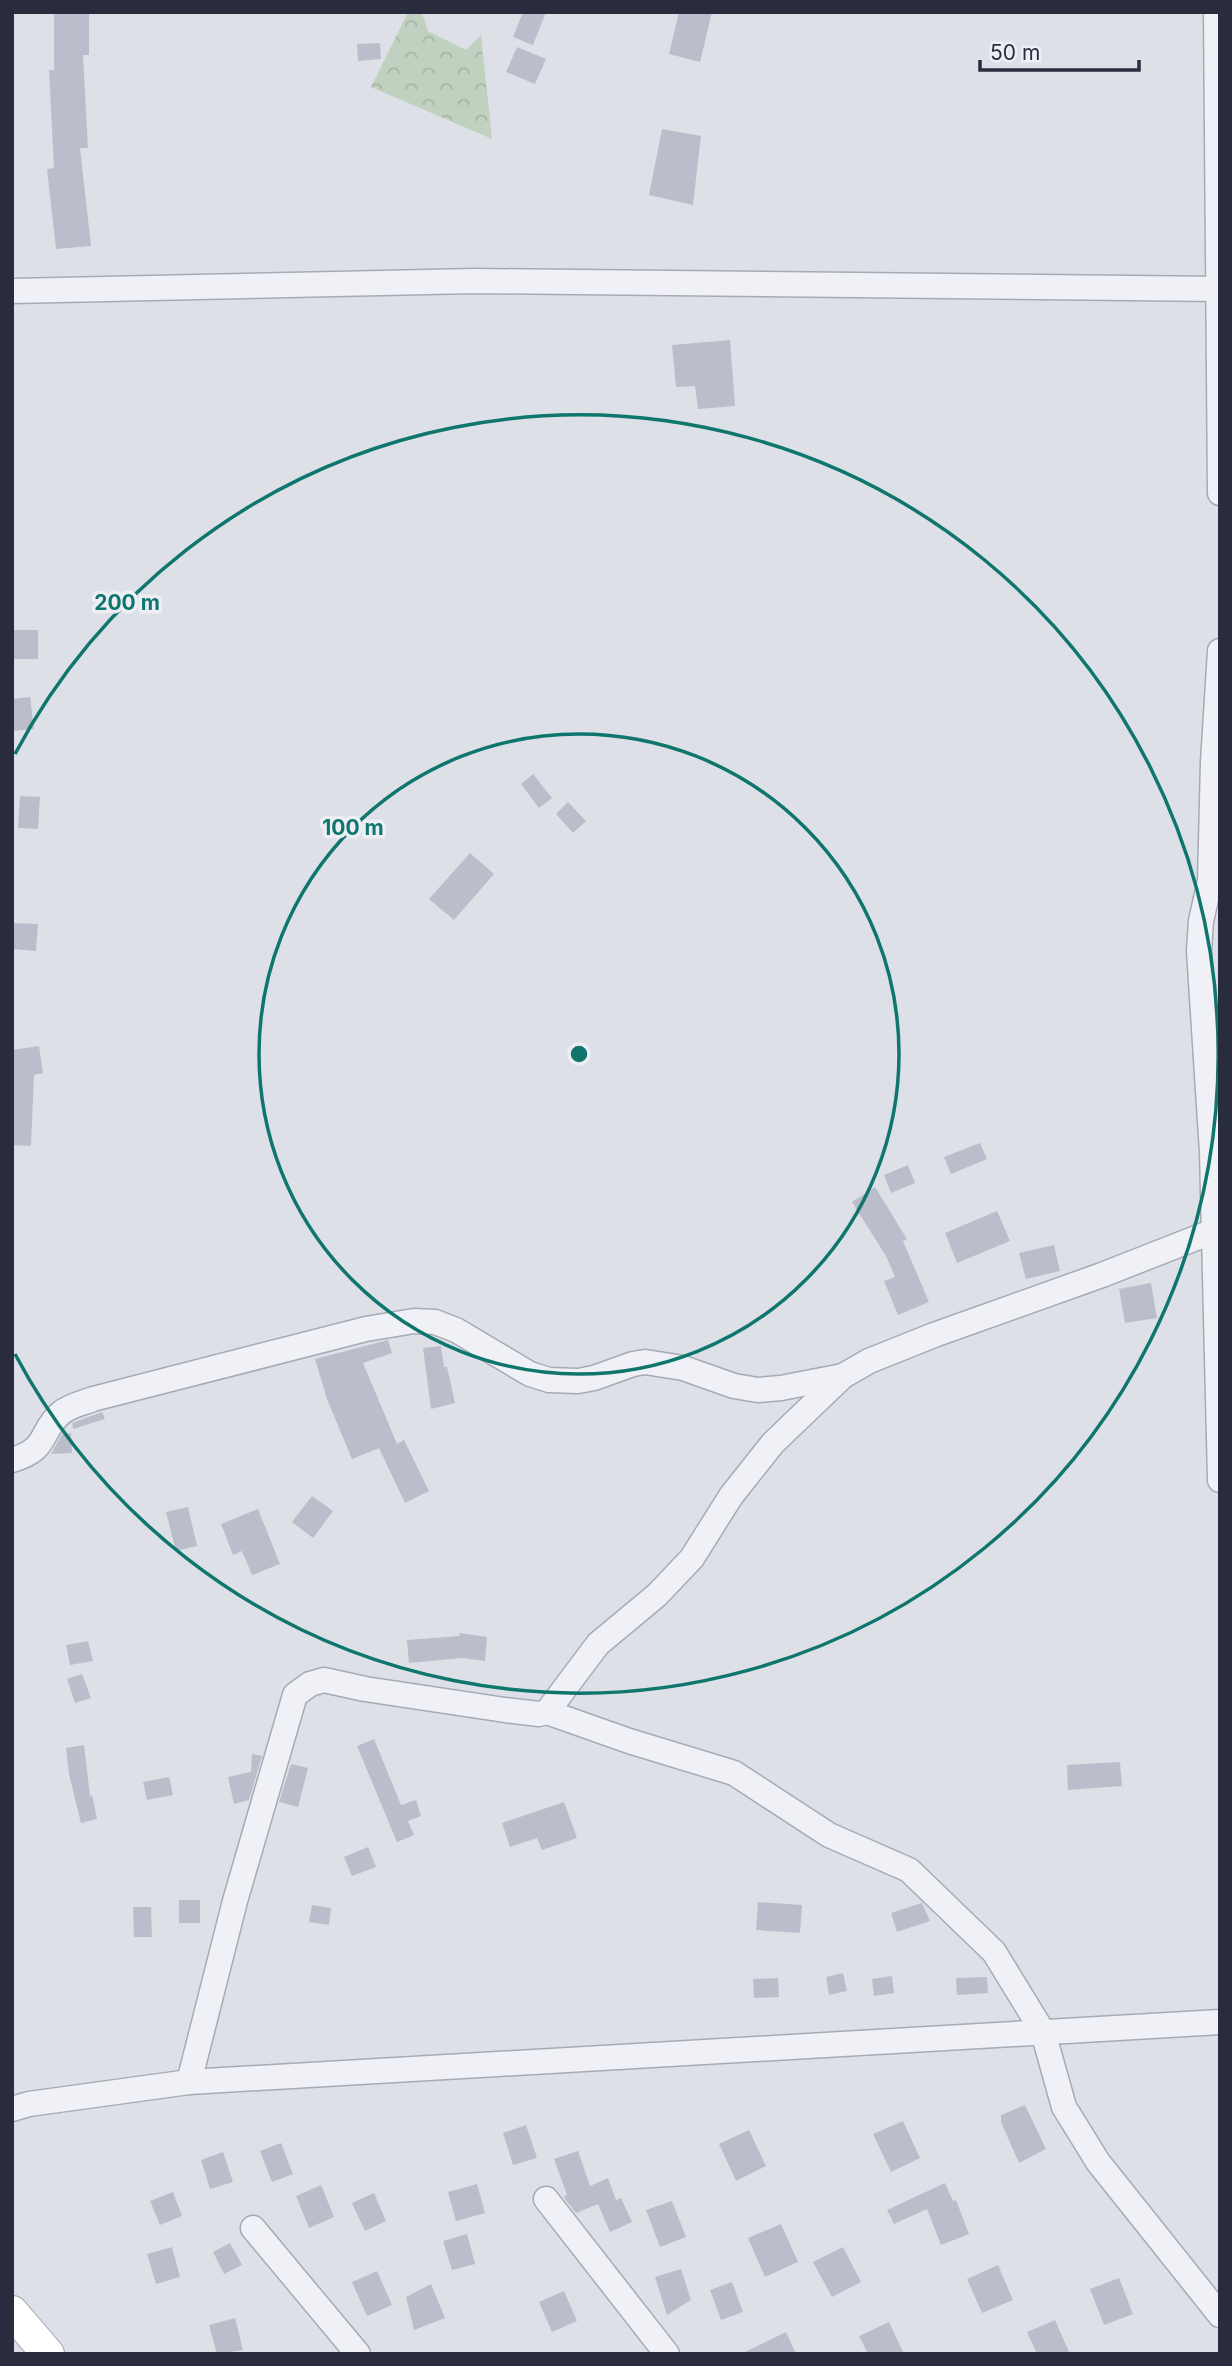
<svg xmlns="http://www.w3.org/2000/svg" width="1232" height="2366" font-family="Inter,sans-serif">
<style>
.forest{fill:url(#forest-crowns)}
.building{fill:#bbbeca}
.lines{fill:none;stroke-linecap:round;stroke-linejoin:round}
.minor-casing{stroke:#a7aab4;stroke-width:27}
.major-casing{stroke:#9ea2b2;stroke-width:34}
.minor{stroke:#f0f1f6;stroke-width:24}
.major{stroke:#fff;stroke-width:32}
.ring{fill:none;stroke:#0f766e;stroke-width:3.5}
.centre{fill:#0f766e;stroke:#edeff5;stroke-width:3.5}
.ring-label{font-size:21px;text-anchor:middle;font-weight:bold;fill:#0f766e;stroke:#edeff5;stroke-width:7;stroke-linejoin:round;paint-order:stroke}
</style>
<defs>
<pattern id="forest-crowns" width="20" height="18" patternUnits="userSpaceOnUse" patternTransform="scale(1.75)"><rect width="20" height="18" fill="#c1d1bf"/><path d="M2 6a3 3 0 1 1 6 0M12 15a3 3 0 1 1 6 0" fill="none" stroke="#a6b4a5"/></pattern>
</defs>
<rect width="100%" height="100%" fill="#dee0e7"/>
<path class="forest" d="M 408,12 L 422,12 L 428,31 L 466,50 L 481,35 L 492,139 L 371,87 Z"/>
<g class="building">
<path d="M 54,12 L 89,12 L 89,55 L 83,55 L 88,148 L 80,148 L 91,246 L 56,249 L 47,169 L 54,168 L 49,70 L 54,70 Z"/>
<path d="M 523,12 L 546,12 L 533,45 L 513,37 Z"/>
<path d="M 679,12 L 712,12 L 700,62 L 669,54 Z"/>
<path d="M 380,43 L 381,59 L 358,61 L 357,44 Z"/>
<path d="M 517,47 L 546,59 L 535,84 L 506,72 Z"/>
<path d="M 662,129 L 701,136 L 693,205 L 649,195 Z"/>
<path d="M 730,340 L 735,406 L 698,409 L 695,386 L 676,387 L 672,345 Z"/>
<rect x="12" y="630" width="26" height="29"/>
<path d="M 30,697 L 34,729 L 12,731 L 12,699 Z"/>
<path d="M 533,774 L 552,798 L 539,808 L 521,784 Z"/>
<path d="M 20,796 L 40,797 L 38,829 L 18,828 Z"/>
<path d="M 568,802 L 586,821 L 573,833 L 556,814 Z"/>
<path d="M 470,853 L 494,874 L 454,920 L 429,899 Z"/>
<path d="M 14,923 L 38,924 L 36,951 L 12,949 Z"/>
<path d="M 39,1046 L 43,1073 L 34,1075 L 31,1146 L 12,1145 L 12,1050 Z"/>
<path d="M 980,1143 L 987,1159 L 951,1174 L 944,1157 Z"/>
<path d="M 908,1165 L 915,1183 L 891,1193 L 884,1175 Z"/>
<path d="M 875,1187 L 907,1239 L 903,1241 L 929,1302 L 898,1315 L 884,1281 L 895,1277 L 886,1256 L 852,1202 Z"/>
<path d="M 997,1211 L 1010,1241 L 957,1263 L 945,1233 Z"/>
<path d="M 1054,1245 L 1060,1271 L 1026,1279 L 1019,1253 Z"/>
<path d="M 1151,1283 L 1157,1318 L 1125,1323 L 1119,1289 Z"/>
<path d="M 388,1340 L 392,1353 L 363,1363 L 397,1444 L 404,1440 L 429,1491 L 405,1503 L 379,1448 L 352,1459 L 327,1399 L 315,1359 Z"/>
<path d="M 441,1346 L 444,1367 L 447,1367 L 455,1403 L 431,1409 L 423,1348 Z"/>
<path d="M 102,1412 L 105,1419 L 73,1429 L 72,1423 Z"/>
<path d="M 71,1433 L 72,1453 L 51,1454 L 62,1434 Z"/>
<path d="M 312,1496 L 333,1511 L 313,1538 L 292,1522 Z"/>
<path d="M 188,1507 L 197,1546 L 176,1551 L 166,1512 Z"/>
<path d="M 258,1509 L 280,1564 L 252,1575 L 242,1551 L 233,1555 L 221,1524 Z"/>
<path d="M 460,1633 L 487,1637 L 485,1661 L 462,1658 L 409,1663 L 407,1640 L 459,1636 Z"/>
<path d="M 88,1641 L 93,1661 L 70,1665 L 66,1645 Z"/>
<path d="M 82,1674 L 91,1698 L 75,1703 L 67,1679 Z"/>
<path d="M 374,1739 L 401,1805 L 416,1800 L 421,1816 L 408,1821 L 414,1835 L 397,1842 L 357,1746 Z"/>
<path d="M 84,1745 L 90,1796 L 92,1795 L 97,1819 L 81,1823 L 69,1774 L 66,1748 Z"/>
<path d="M 252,1754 L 262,1756 L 249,1800 L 234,1804 L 228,1777 L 251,1772 Z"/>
<path d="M 1120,1762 L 1122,1786 L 1068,1790 L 1067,1765 Z"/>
<path d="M 291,1764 L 308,1768 L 298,1807 L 279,1802 Z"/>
<path d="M 169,1777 L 173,1795 L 147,1800 L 143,1782 Z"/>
<path d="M 564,1802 L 577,1838 L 542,1850 L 537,1838 L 510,1847 L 502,1823 Z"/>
<path d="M 368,1847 L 376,1867 L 352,1876 L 344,1857 Z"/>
<rect x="179" y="1900" width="21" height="23"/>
<path d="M 758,1902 L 802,1905 L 800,1933 L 756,1930 Z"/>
<path d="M 922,1903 L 930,1921 L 897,1932 L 891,1913 Z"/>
<path d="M 312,1905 L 331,1908 L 329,1925 L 309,1922 Z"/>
<path d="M 133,1907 L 151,1907 L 152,1937 L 134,1937 Z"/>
<path d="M 843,1973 L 847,1991 L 829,1995 L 826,1977 Z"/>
<path d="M 892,1976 L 894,1993 L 874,1996 L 872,1979 Z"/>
<path d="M 987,1977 L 988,1993 L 957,1995 L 956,1978 Z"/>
<path d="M 778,1978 L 779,1997 L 754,1998 L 753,1979 Z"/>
<path d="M 1025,2105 L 1046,2149 L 1019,2163 L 1001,2122 L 1001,2115 Z"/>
<path d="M 903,2121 L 920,2158 L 891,2172 L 873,2134 Z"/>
<path d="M 526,2125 L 537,2158 L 513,2165 L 503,2133 Z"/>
<path d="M 749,2130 L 766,2166 L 736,2181 L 719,2144 Z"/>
<path d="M 281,2143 L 293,2174 L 272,2182 L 260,2151 Z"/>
<path d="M 578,2151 L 590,2186 L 608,2178 L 616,2200 L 621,2198 L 632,2222 L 610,2232 L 598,2204 L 576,2213 L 565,2199 L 564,2196 L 567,2195 L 554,2159 Z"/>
<path d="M 223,2152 L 233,2182 L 210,2189 L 201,2160 Z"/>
<path d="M 945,2183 L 953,2201 L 956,2200 L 969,2234 L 941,2245 L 927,2209 L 894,2224 L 887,2210 Z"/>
<path d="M 477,2184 L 485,2213 L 456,2221 L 448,2192 Z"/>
<path d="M 321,2185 L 334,2217 L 309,2228 L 296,2196 Z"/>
<path d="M 173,2192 L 182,2216 L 160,2225 L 150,2201 Z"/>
<path d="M 374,2193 L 386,2221 L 365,2231 L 352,2203 Z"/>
<path d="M 672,2201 L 686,2237 L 660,2247 L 646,2210 Z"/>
<path d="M 781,2224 L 798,2262 L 765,2277 L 748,2238 Z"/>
<path d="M 467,2234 L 475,2264 L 452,2270 L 443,2241 Z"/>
<path d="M 230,2243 L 242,2265 L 224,2274 L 213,2252 Z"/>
<path d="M 172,2247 L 180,2277 L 156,2284 L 147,2254 Z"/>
<path d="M 843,2247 L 861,2282 L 832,2297 L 813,2262 Z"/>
<path d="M 998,2265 L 1013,2300 L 982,2313 L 967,2279 Z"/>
<path d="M 681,2269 L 691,2300 L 667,2315 L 655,2277 Z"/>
<path d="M 377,2271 L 392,2305 L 367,2316 L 352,2282 Z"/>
<path d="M 1119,2278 L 1133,2314 L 1104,2325 L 1090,2289 Z"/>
<path d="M 732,2282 L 743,2312 L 721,2320 L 710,2290 Z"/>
<path d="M 431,2284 L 445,2318 L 414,2330 L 406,2297 Z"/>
<path d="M 564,2291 L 577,2321 L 552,2332 L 539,2302 Z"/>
<path d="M 235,2318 L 243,2350 L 217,2354 L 209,2325 Z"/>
<path d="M 1055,2320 L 1070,2354 L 1037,2354 L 1027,2332 Z"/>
<path d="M 889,2322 L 904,2354 L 868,2354 L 859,2336 Z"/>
<path d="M 786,2332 L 796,2354 L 741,2354 Z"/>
</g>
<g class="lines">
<defs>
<g id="minor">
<path d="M 1216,12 L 1220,493"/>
<path d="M 12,291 L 474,281 L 1220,289"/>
<path d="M 1220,651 L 1213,762 L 1210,881 L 1201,921 L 1199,951 L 1212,1152 L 1220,1480"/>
<path d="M 12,1460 C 50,1449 39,1431 61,1413 C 69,1406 83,1403 93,1399 L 366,1329 L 414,1321 L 435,1322 L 456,1330 L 530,1374 L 549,1380 L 578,1381 L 594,1378 L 633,1364 L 645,1362 L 683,1368 L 734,1386 L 758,1390 L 781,1388 L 843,1376"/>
<path d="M 547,1712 L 629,1741 L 734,1773 L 829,1835 L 909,1870 L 994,1952 L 1043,2032 L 1064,2107 L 1077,2128 L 1098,2162 L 1220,2315"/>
<path d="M 189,2082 L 235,1901 L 295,1695 L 310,1684 L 324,1680 L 365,1689 L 505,1710 L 539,1714 L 547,1712 L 598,1644 L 657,1595 L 692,1558 L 731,1496 L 773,1443 L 843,1376 L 869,1361 L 934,1335 L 1102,1275 L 1214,1231"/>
<path d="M 12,2109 L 29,2104 L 189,2082 L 1220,2022"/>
<path d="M 546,2199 L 667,2354"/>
<path d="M 253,2228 L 358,2354"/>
</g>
<path id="major" d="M 12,2312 L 48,2354"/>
</defs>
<use href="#minor" class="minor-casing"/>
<use href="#major" class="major-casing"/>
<use href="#minor" class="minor"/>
<use href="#major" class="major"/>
</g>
<g class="ring">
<circle cx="579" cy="1054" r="320"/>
<path d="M15 754A639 639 0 1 1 15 1354"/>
</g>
<circle cx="579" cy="1054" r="10" class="centre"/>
<g class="ring-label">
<text x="127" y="610">200 m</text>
<text x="353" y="835">100 m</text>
</g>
<rect width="1232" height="2366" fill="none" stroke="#282c3d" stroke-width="28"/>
<path d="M980 60v10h159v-10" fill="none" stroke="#282c3d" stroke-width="3.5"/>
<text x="990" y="60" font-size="21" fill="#282c3d" stroke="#edeff5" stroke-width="5" paint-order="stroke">50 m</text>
</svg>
